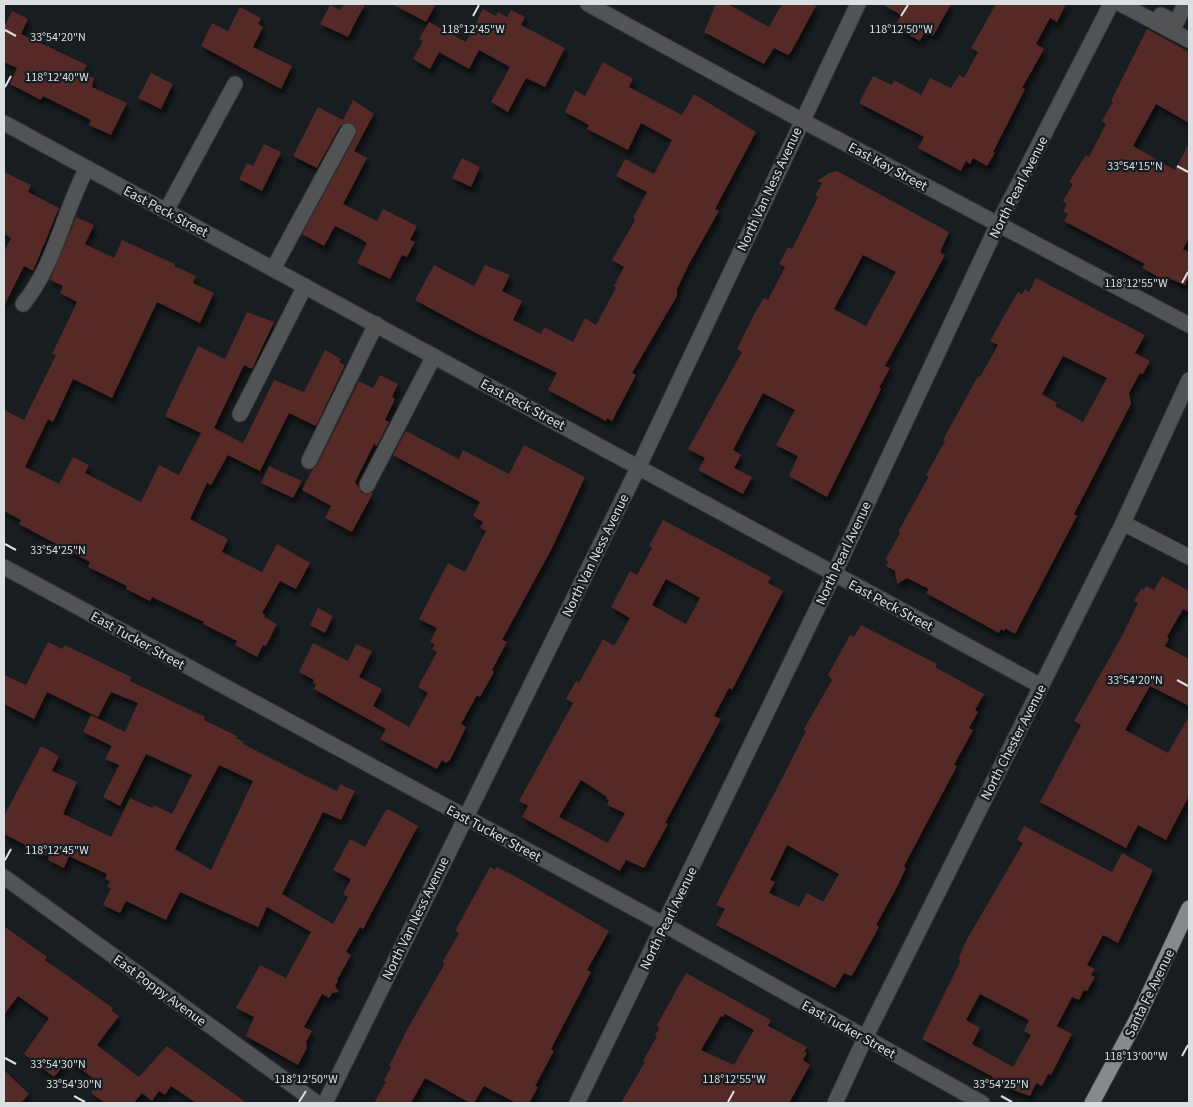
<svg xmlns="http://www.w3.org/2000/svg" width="1193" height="1107" font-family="'Source Sans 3',sans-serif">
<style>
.building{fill:#542927;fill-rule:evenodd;filter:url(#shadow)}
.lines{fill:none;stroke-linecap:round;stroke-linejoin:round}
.minor-casing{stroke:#33383c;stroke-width:17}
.major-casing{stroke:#33383c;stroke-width:17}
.minor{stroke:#515355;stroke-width:15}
.major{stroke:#858a8f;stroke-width:15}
.ticks{fill:none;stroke:#dbdfe1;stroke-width:2}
.labels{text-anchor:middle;stroke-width:4.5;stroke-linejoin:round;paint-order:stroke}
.street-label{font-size:14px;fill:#dbdfe1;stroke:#181d21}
.ticks-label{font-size:12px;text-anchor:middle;fill:#dbdfe1;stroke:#181d21;stroke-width:4.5;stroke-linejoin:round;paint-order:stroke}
</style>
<defs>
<filter id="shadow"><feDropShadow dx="3" dy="5.5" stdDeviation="2.5" flood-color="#0009"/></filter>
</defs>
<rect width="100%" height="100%" fill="#181d21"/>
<g class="building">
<path d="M 344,4 L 365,4 L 348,37 L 320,24 L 330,5 L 340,10 Z"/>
<path d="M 392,4 L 436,4 L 426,22 Z"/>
<path d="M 716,4 L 728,4 L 769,27 L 782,4 L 817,4 L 791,52 L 788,55 L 774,48 L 764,64 L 704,32 Z"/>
<path d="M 882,4 L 951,4 L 933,36 L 925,32 L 920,41 L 895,27 L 901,15 Z"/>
<path d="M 996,4 L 1066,4 L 1057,22 L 1050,18 L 1036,44 L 1044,49 L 1022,88 L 1025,89 L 993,152 L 995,153 L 987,166 L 973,158 L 970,164 L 966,161 L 961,171 L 918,148 L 924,137 L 859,103 L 873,76 L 892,85 L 894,80 L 921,95 L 930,78 L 951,88 L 959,75 L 964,78 L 978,52 L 971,48 Z"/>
<path d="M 240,7 L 261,18 L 258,24 L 263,27 L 253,47 L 292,66 L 281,89 L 201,46 L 212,23 L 228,31 Z"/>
<path d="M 483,9 L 496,16 L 498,12 L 507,17 L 511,10 L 525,17 L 521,25 L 565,48 L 545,87 L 526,78 L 508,112 L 491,102 L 510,67 L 479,50 L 469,69 L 439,52 L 430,69 L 413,59 L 423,41 L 419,39 L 429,22 L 466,42 Z"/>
<path d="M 12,11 L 28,19 L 21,34 L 87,65 L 83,73 L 94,78 L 92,87 L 127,103 L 111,135 L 89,125 L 91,120 L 43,96 L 41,100 L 10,84 L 17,68 L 4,62 L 4,27 Z"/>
<path d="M 1147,29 L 1189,52 L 1189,123 L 1156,104 L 1133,146 L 1175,170 L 1189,143 L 1189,238 L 1183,249 L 1189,252 L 1189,276 L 1185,285 L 1166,277 L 1164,280 L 1142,268 L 1145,264 L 1064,221 L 1068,214 L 1063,211 L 1067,204 L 1063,201 L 1073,184 L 1069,182 L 1086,155 L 1089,157 L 1106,124 L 1102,121 L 1113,102 L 1111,101 Z"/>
<path d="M 603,62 L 633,79 L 629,87 L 682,115 L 694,94 L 756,132 L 715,209 L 719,211 L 689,264 L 677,289 L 677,296 L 632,373 L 636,375 L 612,421 L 607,418 L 606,421 L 548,390 L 557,373 L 476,333 L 415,300 L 434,265 L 474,286 L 485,265 L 510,275 L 502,291 L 522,301 L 513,320 L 541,334 L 544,327 L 573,342 L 585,318 L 596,325 L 616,288 L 614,286 L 624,267 L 612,260 L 635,220 L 633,218 L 647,192 L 616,176 L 625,159 L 654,174 L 672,140 L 641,123 L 628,150 L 587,129 L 589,125 L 565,112 L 575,90 L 585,96 Z"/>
<path d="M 151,73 L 173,84 L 161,109 L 138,98 Z"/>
<path d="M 353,100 L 374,114 L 354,151 L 367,158 L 343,204 L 377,221 L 383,209 L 417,226 L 410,240 L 415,242 L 407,257 L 402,255 L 390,279 L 357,263 L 367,243 L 359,238 L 335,226 L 324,246 L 302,234 L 356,135 L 356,127 L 348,122 L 340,126 L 317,168 L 293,156 L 318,107 L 343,120 Z"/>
<path d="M 264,144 L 281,152 L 262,191 L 239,179 L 247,163 L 253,166 Z"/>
<path d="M 462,158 L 480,167 L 471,187 L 452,178 Z"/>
<path d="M 837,171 L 949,232 L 941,250 L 941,253 L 945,255 L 885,366 L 890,368 L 879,388 L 881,389 L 827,497 L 789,476 L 798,456 L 776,445 L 795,410 L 763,393 L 733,450 L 741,455 L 734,468 L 752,477 L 743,494 L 698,470 L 705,458 L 688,449 L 742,352 L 737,349 L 756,311 L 764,298 L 768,300 L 785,267 L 779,264 L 788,247 L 792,249 L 818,197 L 815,196 L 822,183 L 817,181 L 829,173 ZM 863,255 L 896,272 L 866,326 L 834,309 Z"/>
<path d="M 4,172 L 31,185 L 28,192 L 59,208 L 33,271 L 24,266 L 4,306 L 4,252 L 11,238 L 4,234 Z"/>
<path d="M 76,217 L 94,225 L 85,244 L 114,258 L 122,240 L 175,264 L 174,266 L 196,276 L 193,283 L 214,293 L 200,323 L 157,302 L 112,398 L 73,379 L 53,422 L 48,419 L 25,467 L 59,484 L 73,457 L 89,465 L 85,473 L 141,502 L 159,465 L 179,475 L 201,433 L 165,416 L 198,346 L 225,359 L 247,312 L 274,322 L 252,369 L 244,365 L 214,428 L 243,443 L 274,380 L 304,392 L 325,350 L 341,359 L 339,362 L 345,365 L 316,426 L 289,413 L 260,471 L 228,455 L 211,485 L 207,483 L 190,519 L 228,539 L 222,552 L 262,572 L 277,544 L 310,563 L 296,589 L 280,581 L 262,613 L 265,615 L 264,617 L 277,624 L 266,646 L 263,645 L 257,657 L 235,645 L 237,641 L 203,624 L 204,622 L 152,597 L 150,601 L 126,589 L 127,586 L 88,567 L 90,562 L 19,524 L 21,520 L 4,511 L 4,410 L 24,420 L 56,355 L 52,354 L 77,302 L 60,293 L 63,286 L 50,280 Z"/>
<path d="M 1036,278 L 1145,335 L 1135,353 L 1150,361 L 1143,374 L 1140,373 L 1129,393 L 1131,404 L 1074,514 L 1077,516 L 1015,634 L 1005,628 L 1004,631 L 1001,629 L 999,633 L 926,593 L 929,589 L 907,578 L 897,584 L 895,571 L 886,566 L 888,561 L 885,560 L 900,533 L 898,532 L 929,476 L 926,475 L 945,441 L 943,440 L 978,376 L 980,377 L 998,345 L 990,341 L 1003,318 L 1018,292 L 1022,294 L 1025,289 L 1029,292 ZM 1063,356 L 1107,378 L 1083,422 L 1055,406 L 1057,403 L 1042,394 Z"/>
<path d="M 380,375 L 398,384 L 392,397 L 395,399 L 385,420 L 389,422 L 377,446 L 374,444 L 355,482 L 362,493 L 373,493 L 352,532 L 325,518 L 331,506 L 302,490 L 312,470 L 317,465 L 359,381 L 373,388 Z"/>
<path d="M 406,431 L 459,459 L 463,450 L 509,474 L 524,445 L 585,477 L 552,548 L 502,640 L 507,642 L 492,670 L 494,672 L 480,697 L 477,695 L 461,724 L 466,727 L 457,746 L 450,760 L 446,763 L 442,760 L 437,769 L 380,739 L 386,729 L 314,689 L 316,684 L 313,683 L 314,680 L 299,672 L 313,643 L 348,661 L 356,644 L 372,651 L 359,677 L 382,689 L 373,706 L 409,727 L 428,693 L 418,687 L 437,652 L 432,649 L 435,644 L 430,642 L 437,628 L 419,619 L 448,563 L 465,572 L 486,531 L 480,528 L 483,522 L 473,516 L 480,502 L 393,455 Z"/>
<path d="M 269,466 L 302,481 L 293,498 L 261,483 Z"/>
<path d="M 663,520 L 771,577 L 768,583 L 783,591 L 732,690 L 729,688 L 714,716 L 721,719 L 665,823 L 668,824 L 644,868 L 626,860 L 620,871 L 522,817 L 528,806 L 519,801 L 573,703 L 566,699 L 576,681 L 579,683 L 603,639 L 614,646 L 630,618 L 611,607 L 630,571 L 637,575 L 652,548 L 649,546 ZM 666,579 L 700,598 L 686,624 L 652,605 ZM 581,780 L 607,797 L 606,799 L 609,800 L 607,805 L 625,813 L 608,843 L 559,817 Z"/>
<path d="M 1162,576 L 1189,591 L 1189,612 L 1183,609 L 1167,637 L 1169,639 L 1165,646 L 1189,659 L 1189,706 L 1150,686 L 1125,730 L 1168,753 L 1189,716 L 1189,796 L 1166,840 L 1138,825 L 1126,848 L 1040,802 L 1081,725 L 1074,721 L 1122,636 L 1138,603 L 1134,601 L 1141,589 L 1144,590 L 1146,586 L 1154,590 Z"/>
<path d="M 318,608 L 333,616 L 325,633 L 310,625 Z"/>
<path d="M 861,625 L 937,664 L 935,667 L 984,694 L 975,710 L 978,712 L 969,728 L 973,730 L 954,765 L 957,766 L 904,866 L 906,868 L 895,891 L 876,925 L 879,927 L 853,974 L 851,976 L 844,973 L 835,988 L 716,925 L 725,909 L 716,905 L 787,769 L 806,731 L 804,729 L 832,680 L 828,675 L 850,635 L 854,637 ZM 787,845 L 839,874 L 823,902 L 807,893 L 799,907 L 769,893 L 775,882 L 770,880 Z"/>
<path d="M 48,642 L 62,649 L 65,645 L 131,677 L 130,681 L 205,717 L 204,720 L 237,736 L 236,738 L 244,742 L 243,744 L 308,777 L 337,791 L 340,784 L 355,791 L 341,820 L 323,812 L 282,894 L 333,924 L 348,897 L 343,894 L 351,879 L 333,870 L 350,839 L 365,847 L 386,810 L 390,810 L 418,826 L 363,929 L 360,927 L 346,952 L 351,955 L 337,980 L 338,981 L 335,986 L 339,992 L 332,993 L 329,998 L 322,994 L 304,1027 L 312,1031 L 306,1042 L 307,1048 L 298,1065 L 246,1036 L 254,1017 L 236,1008 L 260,965 L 286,978 L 311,932 L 267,907 L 258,927 L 180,892 L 166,920 L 126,901 L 120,913 L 103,905 L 111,888 L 107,887 L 110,881 L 105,879 L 107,874 L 69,856 L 64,868 L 48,860 L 49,857 L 4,834 L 4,816 L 41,746 L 59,756 L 52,771 L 77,782 L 63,814 L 111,837 L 130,798 L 152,808 L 154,805 L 172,814 L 192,775 L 146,754 L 120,806 L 103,797 L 119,765 L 105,759 L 112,746 L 83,732 L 91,715 L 125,732 L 138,703 L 111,692 L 98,717 L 47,692 L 34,719 L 4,704 L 4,675 L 26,685 ZM 219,765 L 253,781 L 211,870 L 175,849 Z"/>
<path d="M 1024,826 L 1112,872 L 1122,853 L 1153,870 L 1118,943 L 1103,935 L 1087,965 L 1095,969 L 1091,975 L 1095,977 L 1087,991 L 1084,990 L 1079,1000 L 1072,997 L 1057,1026 L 1072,1034 L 1051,1075 L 1048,1074 L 1042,1086 L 1036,1083 L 1030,1096 L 1010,1089 L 991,1079 L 993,1077 L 922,1039 L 960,962 L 959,957 L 966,941 L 1023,843 L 1017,840 ZM 980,994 L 1029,1020 L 1024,1031 L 1031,1035 L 1013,1067 L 972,1044 L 980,1028 L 966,1020 Z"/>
<path d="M 490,867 L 495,870 L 497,867 L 520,879 L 609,931 L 587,970 L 591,972 L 551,1049 L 554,1051 L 535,1086 L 538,1087 L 529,1103 L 516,1103 L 484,1086 L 474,1103 L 470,1103 L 425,1078 L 411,1103 L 374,1103 L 386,1082 L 384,1080 L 391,1067 L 389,1066 L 408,1028 L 444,965 L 443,961 L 459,933 L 455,931 Z"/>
<path d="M 4,926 L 47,957 L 45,960 L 113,1008 L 111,1010 L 119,1016 L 97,1045 L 139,1077 L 167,1046 L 247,1103 L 196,1103 L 171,1086 L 165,1095 L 159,1091 L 152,1101 L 142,1093 L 134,1103 L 105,1103 L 91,1093 L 97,1085 L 91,1081 L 93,1078 L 68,1060 L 54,1077 L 24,1054 L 49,1018 L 18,996 L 4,1015 Z"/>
<path d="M 686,973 L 771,1020 L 768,1026 L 807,1047 L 804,1052 L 807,1053 L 803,1060 L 810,1065 L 789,1103 L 621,1103 L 645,1062 L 643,1061 L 657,1036 L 655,1035 L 659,1029 L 657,1025 ZM 725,1014 L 754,1030 L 734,1065 L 701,1050 L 721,1016 L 723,1017 Z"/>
<path d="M 4,1070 L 29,1094 L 21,1103 L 4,1103 Z"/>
</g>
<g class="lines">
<defs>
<g id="minor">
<path d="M 588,4 L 801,120 L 1189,325"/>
<path d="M 1121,4 L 1189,40"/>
<path d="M 1161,15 L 1176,23 L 1185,4"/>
<path d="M 4,123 L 1041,686"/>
<path d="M 166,211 L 235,84"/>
<path d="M 273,269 L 348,131"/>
<path d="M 23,304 C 55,265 63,213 87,168"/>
<path d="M 240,414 L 305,286"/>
<path d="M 309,461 L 376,324"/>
<path d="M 367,485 L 434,356"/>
<path d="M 1123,523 L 1189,557"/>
<path d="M 4,567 L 665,925 L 982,1103"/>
<path d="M 4,877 L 317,1103"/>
<path d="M 325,1103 L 639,466 L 858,4"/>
<path d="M 577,1103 L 834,574 L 998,224 L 1111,4"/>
<path d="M 835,1103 L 865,1038 L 1123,523 L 1189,380"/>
</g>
<path id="major" d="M 1092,1103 L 1137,1019 L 1189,908"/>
</defs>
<use href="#minor" class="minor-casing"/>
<use href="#major" class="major-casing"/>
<use href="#minor" class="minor"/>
<use href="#major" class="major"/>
</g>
<path class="ticks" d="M 473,16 L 479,5M 901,16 L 908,5M 5,30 L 16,36M 5,87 L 11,76M 1177,166 L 1188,172M 1182,283 L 1188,272M 5,544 L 16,550M 1177,680 L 1188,686M 5,860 L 11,849M 1182,1056 L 1188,1045M 5,1058 L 16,1064M 74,1096 L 85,1102M 1001,1096 L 1012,1102M 299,1102 L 306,1091M 728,1102 L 734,1091"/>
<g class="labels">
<g class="street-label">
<text transform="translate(888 166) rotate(28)" y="5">East Kay Street</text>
<text transform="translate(1018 187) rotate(-63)" y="5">North Pearl Avenue</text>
<text transform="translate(769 189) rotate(-65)" y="5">North Van Ness Avenue</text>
<text transform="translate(166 211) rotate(28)" y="5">East Peck Street</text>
<text transform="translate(523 404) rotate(28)" y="5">East Peck Street</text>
<text transform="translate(843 553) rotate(-65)" y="5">North Pearl Avenue</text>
<text transform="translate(595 555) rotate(-64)" y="5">North Van Ness Avenue</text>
<text transform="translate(891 605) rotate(28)" y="5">East Peck Street</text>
<text transform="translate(138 640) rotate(29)" y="5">East Tucker Street</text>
<text transform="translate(1013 742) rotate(-63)" y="5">North Chester Avenue</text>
<text transform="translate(494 833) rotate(28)" y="5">East Tucker Street</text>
<text transform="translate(415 918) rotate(-64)" y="5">North Van Ness Avenue</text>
<text transform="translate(668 918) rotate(-64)" y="5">North Pearl Avenue</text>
<text transform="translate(160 990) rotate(36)" y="5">East Poppy Avenue</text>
<text transform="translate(1149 993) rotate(-64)" y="5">Santa Fe Avenue</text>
<text transform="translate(849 1029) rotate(29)" y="5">East Tucker Street</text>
</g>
</g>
<g class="ticks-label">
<text x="473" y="33">118°12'45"W</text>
<text x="901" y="33">118°12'50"W</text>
<text x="58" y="41">33°54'20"N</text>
<text x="57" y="81">118°12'40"W</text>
<text x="1135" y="170">33°54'15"N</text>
<text x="1136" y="287">118°12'55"W</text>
<text x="58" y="554">33°54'25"N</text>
<text x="1135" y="684">33°54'20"N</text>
<text x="57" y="854">118°12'45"W</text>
<text x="1136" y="1060">118°13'00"W</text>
<text x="58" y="1068">33°54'30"N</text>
<text x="306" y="1083">118°12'50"W</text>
<text x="734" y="1083">118°12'55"W</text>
<text x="74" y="1088">33°54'30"N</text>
<text x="1001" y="1088">33°54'25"N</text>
</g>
<rect width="1193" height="1107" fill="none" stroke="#dbdfe1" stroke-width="10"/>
</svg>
